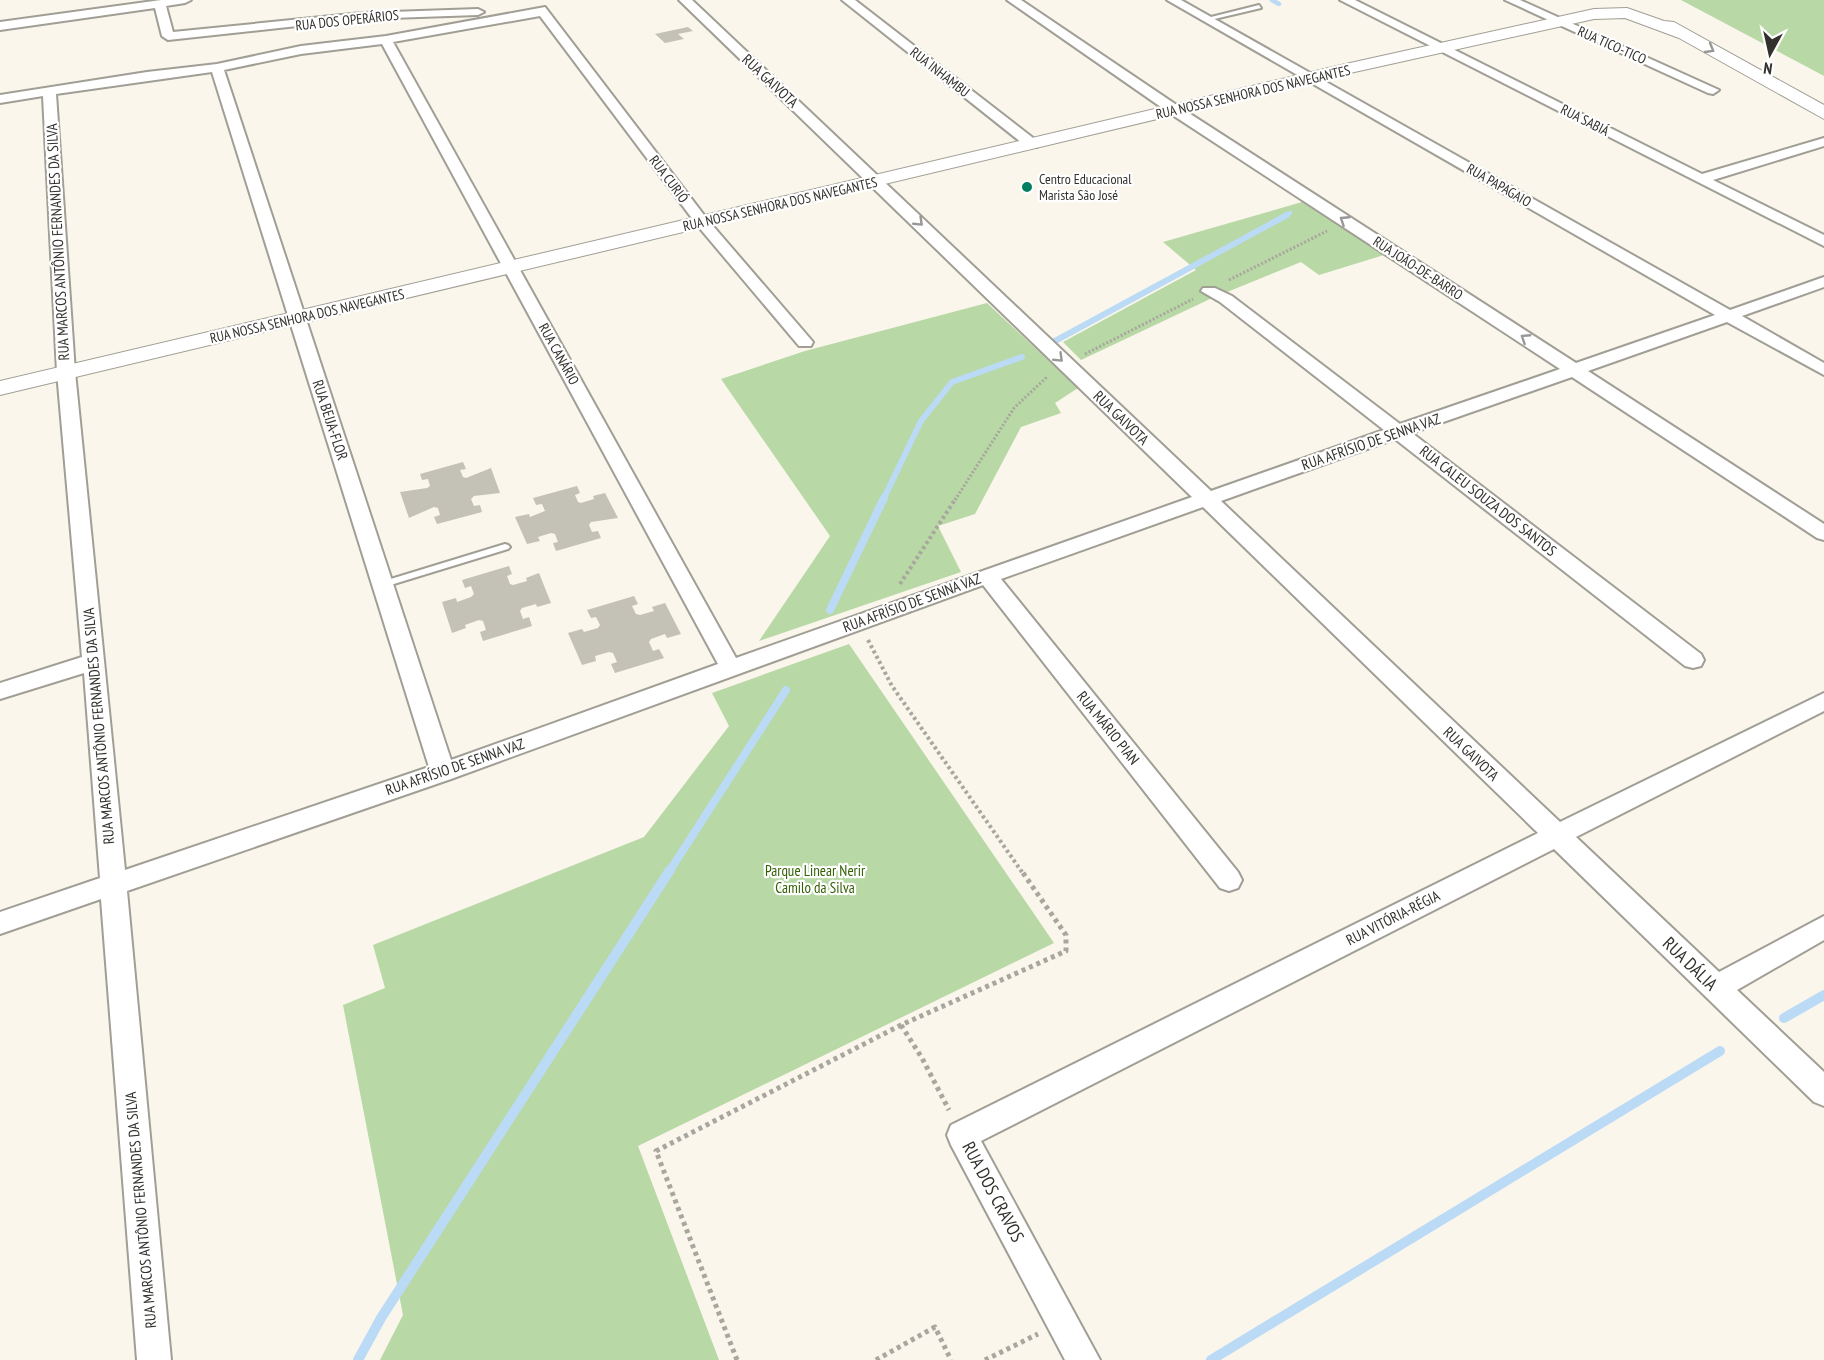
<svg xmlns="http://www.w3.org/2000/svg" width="1824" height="1360" font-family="'PT Sans Narrow',sans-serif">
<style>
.green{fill:#b8d8a5}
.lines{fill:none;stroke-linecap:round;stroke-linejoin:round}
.stream-far3{stroke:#bbdaf5;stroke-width:4.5}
.stream-far2{stroke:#bbdaf5;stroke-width:6}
.stream-far1{stroke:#bbdaf5;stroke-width:8}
.stream{stroke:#bbdaf5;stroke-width:10}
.building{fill:#c4c1b7}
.lane-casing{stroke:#a19e95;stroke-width:4}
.street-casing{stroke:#a19e95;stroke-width:4}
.secondary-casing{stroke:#a19e95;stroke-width:2}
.path-far2{stroke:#a8a69e;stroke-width:3;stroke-dasharray:2 2;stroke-linecap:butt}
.path-far1{stroke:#a8a69e;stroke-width:4;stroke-dasharray:3 3;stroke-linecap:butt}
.path{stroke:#a8a69e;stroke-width:5;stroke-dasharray:4 4;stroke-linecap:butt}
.lane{fill:#fff;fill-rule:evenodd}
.street{fill:#fff;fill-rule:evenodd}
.secondary{fill:#fff;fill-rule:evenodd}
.oneway{stroke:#989896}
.poi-dot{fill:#008060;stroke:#fff;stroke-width:2}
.labels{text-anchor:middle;stroke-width:4.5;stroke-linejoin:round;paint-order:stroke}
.far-street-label{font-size:14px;fill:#32312d;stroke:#fff}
.far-poi-label{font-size:14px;fill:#32312d;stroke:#fff;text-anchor:start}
.street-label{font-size:15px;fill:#32312d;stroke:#fff}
.park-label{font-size:15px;fill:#335f03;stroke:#fff}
.near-street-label{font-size:18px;fill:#32312d;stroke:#fff}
</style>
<rect width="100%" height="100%" fill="#faf6ec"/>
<g class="green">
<path d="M 1681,0 L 1824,0 L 1824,76 Z"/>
<path d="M 1302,202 L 1384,255 L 1319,275 L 1301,262 L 1210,299 L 1081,360 L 1063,342 L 1196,270 L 1163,242 Z"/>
<path d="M 987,303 L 1078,388 L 1055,403 L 1061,413 L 1021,427 L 975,514 L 938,526 L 961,572 L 759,641 L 830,536 L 721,379 L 805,351 Z"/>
<path d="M 849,644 L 1054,943 L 638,1146 L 719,1360 L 380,1360 L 403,1315 L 343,1005 L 385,988 L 373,945 L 644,837 L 729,726 L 712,693 Z"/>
</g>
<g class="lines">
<g class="stream-far3">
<path d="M 1272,0 L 1279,4"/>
<path d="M 1284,216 L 1290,213"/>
</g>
<g class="stream-far2">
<path d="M 1055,341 L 1287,215"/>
<path d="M 883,500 L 921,421 L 952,382 L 1022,357"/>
</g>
<g class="stream-far1">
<path d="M 830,610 L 884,498"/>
<path d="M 669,872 L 786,690"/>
</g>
<g class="stream">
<path d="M 1784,1018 L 1824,995"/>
<path d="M 358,1360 L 381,1318 L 670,870"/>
<path d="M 1211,1360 L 1720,1051"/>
</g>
</g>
<g class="building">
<path d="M 688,27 L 693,31 L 678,34 L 684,39 L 665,43 L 655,34 Z"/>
<path d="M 463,462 L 466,469 L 460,470 L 463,477 L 466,478 L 491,468 L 500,493 L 474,496 L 471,499 L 474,506 L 480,505 L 482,512 L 437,524 L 434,517 L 440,515 L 438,508 L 434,507 L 409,518 L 400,492 L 427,488 L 430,486 L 428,479 L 422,480 L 420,474 Z"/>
<path d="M 577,486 L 580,493 L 575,495 L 578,502 L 581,503 L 594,499 L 593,496 L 605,493 L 618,518 L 591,522 L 589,525 L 592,532 L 598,531 L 601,538 L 556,551 L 553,543 L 558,542 L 555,534 L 551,533 L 538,537 L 540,541 L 527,544 L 515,517 L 529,514 L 530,517 L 545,511 L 542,504 L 536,505 L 533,498 Z"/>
<path d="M 509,566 L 512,574 L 507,576 L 510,584 L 513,585 L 527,581 L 526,578 L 539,573 L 551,603 L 537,607 L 536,604 L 522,608 L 520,611 L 523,619 L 529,617 L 532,626 L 483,641 L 480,632 L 486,630 L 483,621 L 479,620 L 465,625 L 466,628 L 452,633 L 442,602 L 456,598 L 457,602 L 471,597 L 474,594 L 471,586 L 465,588 L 462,580 Z"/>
<path d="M 634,596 L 638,604 L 632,606 L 636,614 L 640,615 L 654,611 L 652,607 L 665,603 L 681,634 L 667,638 L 665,634 L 651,639 L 649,642 L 653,651 L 659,649 L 664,658 L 615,673 L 611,664 L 617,662 L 613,653 L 609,652 L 595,656 L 596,661 L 582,665 L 568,633 L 582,629 L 584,632 L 598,628 L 600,625 L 596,617 L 591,618 L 587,610 Z"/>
</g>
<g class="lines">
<defs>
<g id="lane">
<path d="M 1259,5 L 1261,8 L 1206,21 L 1203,19 Z"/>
<path d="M 505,544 L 508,545 L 510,547 L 508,549 L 384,587 L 379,584 L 381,582 Z"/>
</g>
<g id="street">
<path d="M 161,0 L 191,0 L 185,3 L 166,6 L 173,32 L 362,13 L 478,9 L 484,12 L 478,15 L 362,19 L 168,40 L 162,36 L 155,8 L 0,30 L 0,22 Z"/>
<path d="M 679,0 L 692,0 L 1211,491 L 1384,430 L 1220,302 L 1201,291 L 1203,288 L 1215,288 L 1232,296 L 1400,424 L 1560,369 L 1171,114 L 1007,0 L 1021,0 L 1181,108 L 1576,363 L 1715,315 L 1167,0 L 1181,0 L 1730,310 L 1824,277 L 1824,287 L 1742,316 L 1824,363 L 1824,375 L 1727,322 L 1588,371 L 1824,524 L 1824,540 L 1817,538 L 1572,377 L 1412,433 L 1701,654 L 1704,660 L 1701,666 L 1693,668 L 1685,666 L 1395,439 L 1221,501 L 1560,822 L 1824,693 L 1824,711 L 1576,837 L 1719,972 L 1824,916 L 1824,940 L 1737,990 L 1824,1072 L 1824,1106 L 1814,1102 L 1554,849 L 981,1141 L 1100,1360 L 1065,1360 L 951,1145 L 947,1135 L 951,1125 L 1538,833 L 1203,507 L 1001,579 L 1238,872 L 1242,880 L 1238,888 L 1229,891 L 1220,888 L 983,585 L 451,779 L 127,891 L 171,1360 L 137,1360 L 101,899 L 0,934 L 0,912 L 100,878 L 84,673 L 0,699 L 0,683 L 82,657 L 57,372 L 43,96 L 0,103 L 0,95 L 147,72 L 217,64 L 301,46 L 386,36 L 545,7 L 707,219 L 813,342 L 811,346 L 799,346 L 697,225 L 540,16 L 393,42 L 736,658 L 1192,497 ZM 382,44 L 718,664 L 451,760 L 224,70 L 301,54 ZM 212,72 L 429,767 L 125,870 L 75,372 L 56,94 Z"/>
<path d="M 842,0 L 855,0 L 1037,141 L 1039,144 L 1037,147 L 1027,147 Z"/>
<path d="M 1340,0 L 1355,0 L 1702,174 L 1824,138 L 1824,146 L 1713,180 L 1824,235 L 1824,246 Z"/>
<path d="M 1505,0 L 1520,0 L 1719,90 L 1713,94 L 1708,93 Z"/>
</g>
<path id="secondary" d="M 1627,8 L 1664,21 L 1674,22 L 1824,105 L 1824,119 L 1679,38 L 1625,18 L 1594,19 L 1350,73 L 0,395 L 0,381 L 1350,63 L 1594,9 Z"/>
</defs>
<use href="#lane" class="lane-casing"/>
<use href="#street" class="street-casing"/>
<use href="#secondary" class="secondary-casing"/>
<g class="path-far2">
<path d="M 1229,280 L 1327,231"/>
<path d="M 1085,354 L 1193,299"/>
<path d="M 955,500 L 1014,408 L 1048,376"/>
</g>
<g class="path-far1">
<path d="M 900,584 L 956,498"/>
<path d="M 868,640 L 892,686 L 1022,872"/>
</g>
<g class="path">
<path d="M 901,1025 L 922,1058 L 949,1110"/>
<path d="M 737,1360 L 656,1151 L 901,1025 L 1066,951 L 1066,935 L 1021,870"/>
<path d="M 876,1360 L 935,1327 L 951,1360"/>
<path d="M 985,1360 L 1038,1334"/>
</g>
<use href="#lane" class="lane"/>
<use href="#street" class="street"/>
<use href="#secondary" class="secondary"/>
</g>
<defs><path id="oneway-chevron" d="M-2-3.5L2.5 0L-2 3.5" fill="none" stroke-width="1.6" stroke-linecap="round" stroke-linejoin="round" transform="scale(1.5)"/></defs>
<g class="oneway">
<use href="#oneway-chevron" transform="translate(1710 49) rotate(30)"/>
<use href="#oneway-chevron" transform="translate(1344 220) rotate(-147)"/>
<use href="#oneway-chevron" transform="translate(919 222) rotate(44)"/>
<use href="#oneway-chevron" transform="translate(1525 338) rotate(-147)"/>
<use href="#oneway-chevron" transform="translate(1059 358) rotate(44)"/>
</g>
<circle class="poi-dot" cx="1027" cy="187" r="6"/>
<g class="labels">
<g class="far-street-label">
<text transform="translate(347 20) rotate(-6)" y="5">RUA DOS OPERÁRIOS</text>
<text transform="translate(1612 45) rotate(24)" y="5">RUA TICO-TICO</text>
<text transform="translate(940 72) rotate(38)" y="5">RUA INHAMBU</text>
<text transform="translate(1253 92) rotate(-13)" y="5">RUA NOSSA SENHORA DOS NAVEGANTES</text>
<text transform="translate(1585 120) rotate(27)" y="5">RUA SABIÁ</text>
<text transform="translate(669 179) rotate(53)" y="5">RUA CURIÓ</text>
<text transform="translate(1499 185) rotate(30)" y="5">RUA PAPAGAIO</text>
<text transform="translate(780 204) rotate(-13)" y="5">RUA NOSSA SENHORA DOS NAVEGANTES</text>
<text transform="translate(1418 268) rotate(33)" y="5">RUA JOÃO-DE-BARRO</text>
<text transform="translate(307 316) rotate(-13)" y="5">RUA NOSSA SENHORA DOS NAVEGANTES</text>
<text transform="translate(559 354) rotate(61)" y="5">RUA CANÁRIO</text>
</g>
<g class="far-poi-label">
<text x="1039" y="184">Centro Educacional<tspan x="1039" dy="16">Marista São José</tspan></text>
</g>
<g class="street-label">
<text transform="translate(770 81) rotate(43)" y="5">RUA GAIVOTA</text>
<text transform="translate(58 242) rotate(-93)" y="5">RUA MARCOS ANTÔNIO FERNANDES DA SILVA</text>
<text transform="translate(1121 418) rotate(44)" y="5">RUA GAIVOTA</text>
<text transform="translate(330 420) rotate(72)" y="5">RUA BEIJA-FLOR</text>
<text transform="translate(1371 442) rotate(-19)" y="5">RUA AFRÍSIO DE SENNA VAZ</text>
<text transform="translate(1488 501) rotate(38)" y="5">RUA CALEU SOUZA DOS SANTOS</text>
<text transform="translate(912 603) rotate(-20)" y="5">RUA AFRÍSIO DE SENNA VAZ</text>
<text transform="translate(99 726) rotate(-95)" y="5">RUA MARCOS ANTÔNIO FERNANDES DA SILVA</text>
<text transform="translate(1108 728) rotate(51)" y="5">RUA MÁRIO PIAN</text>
<text transform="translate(1471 754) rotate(44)" y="5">RUA GAIVOTA</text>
<text transform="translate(455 767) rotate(-19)" y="5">RUA AFRÍSIO DE SENNA VAZ</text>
<text transform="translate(1393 918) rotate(-27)" y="5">RUA VITÓRIA-RÉGIA</text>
<text transform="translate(141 1210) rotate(-95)" y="5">RUA MARCOS ANTÔNIO FERNANDES DA SILVA</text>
</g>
<g class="park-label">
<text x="815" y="876">Parque Linear Nerir<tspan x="815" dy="17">Camilo da Silva</tspan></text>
</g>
<g class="near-street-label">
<text transform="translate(1690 964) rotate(44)" y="6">RUA DÁLIA</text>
<text transform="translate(993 1192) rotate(62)" y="6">RUA DOS CRAVOS</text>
</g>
</g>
<g transform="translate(1770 54) rotate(188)" stroke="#ffffff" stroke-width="4.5" paint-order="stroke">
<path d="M0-4.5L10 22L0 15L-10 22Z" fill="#32312d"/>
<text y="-9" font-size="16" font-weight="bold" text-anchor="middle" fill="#32312d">N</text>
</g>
</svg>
